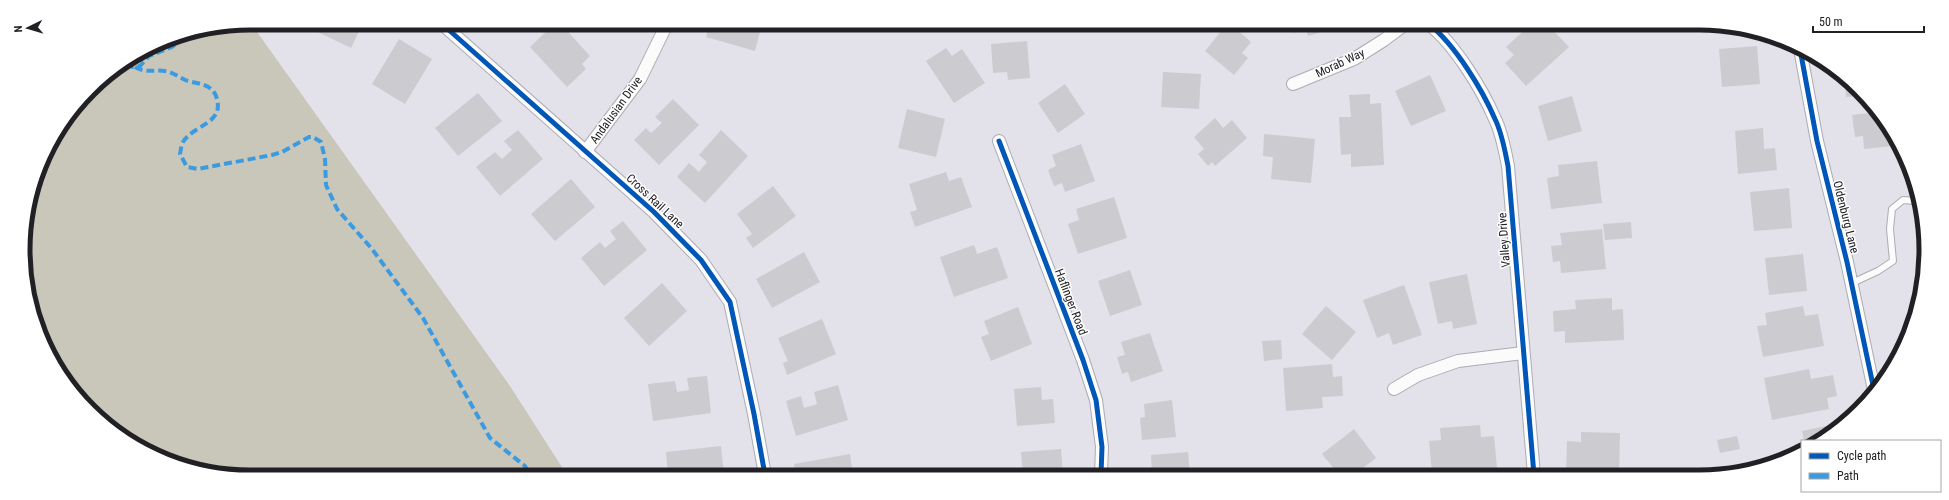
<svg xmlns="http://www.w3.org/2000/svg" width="1949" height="500" font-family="'Roboto Condensed',sans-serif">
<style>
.green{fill:#c9c6ba}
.building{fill:#cccbd0}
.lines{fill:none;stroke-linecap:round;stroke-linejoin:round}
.lane-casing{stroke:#acacb1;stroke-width:8}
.street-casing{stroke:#acacb1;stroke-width:14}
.lane{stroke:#fbfbfc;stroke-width:6}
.street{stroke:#fbfbfc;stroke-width:12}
.quiet{stroke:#3c9be0;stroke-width:4;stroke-dasharray:8 4;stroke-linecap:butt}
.cycleway-casing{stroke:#fff;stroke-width:8}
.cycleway{stroke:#0057b8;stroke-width:5}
.labels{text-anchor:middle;stroke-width:3;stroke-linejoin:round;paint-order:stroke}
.street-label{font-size:12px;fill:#202025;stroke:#fff}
.rim{fill:none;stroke:#202025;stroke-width:5}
</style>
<rect width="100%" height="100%" fill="#e3e2ea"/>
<path class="green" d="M 252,23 L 252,25 L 510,386 L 567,475 L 220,475 L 136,446 L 70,388 L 31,309 L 24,235 L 47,149 L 100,79 L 163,40 Z"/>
<g class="building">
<path d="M 299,23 L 363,23 L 351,48 Z"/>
<path d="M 555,23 L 560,23 L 590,56 L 582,64 L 586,69 L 567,87 L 530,47 Z"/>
<path d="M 599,23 L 621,23 L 619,30 Z"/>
<path d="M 709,24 L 762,24 L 755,51 L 706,37 Z"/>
<path d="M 1227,24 L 1231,24 L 1251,42 L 1242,53 L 1248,58 L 1234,75 L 1205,51 Z"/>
<path d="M 1290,24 L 1323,24 L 1325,31 L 1308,36 L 1306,29 L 1293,33 Z"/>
<path d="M 1530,25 L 1548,25 L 1569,47 L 1526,86 L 1505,63 L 1514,55 L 1506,47 Z"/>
<path d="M 399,39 L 432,59 L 405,104 L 372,84 Z"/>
<path d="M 1027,41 L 1030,78 L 1008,80 L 1007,72 L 993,73 L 991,44 Z"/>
<path d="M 1757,46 L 1760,84 L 1722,87 L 1719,49 Z"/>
<path d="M 946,48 L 952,56 L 962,49 L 985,83 L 954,103 L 926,61 Z"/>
<path d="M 1163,72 L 1201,74 L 1199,109 L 1161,107 Z"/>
<path d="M 1430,75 L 1446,111 L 1411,126 L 1395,91 Z"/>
<path d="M 1845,82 L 1861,96 L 1846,97 Z"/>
<path d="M 1065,84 L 1085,114 L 1058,133 L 1038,103 Z"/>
<path d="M 478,93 L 502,121 L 458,156 L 435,128 Z"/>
<path d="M 1370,94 L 1370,104 L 1381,103 L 1384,165 L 1351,167 L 1351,154 L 1341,155 L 1339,117 L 1351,117 L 1349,95 Z"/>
<path d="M 1572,96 L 1582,131 L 1548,141 L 1538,106 Z"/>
<path d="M 673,99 L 699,125 L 659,165 L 634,140 L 646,128 L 651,133 L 662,123 L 655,117 Z"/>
<path d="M 907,109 L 945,119 L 936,157 L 898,148 Z"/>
<path d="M 1879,112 L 1891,137 L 1892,146 L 1864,149 L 1863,136 L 1855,137 L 1852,115 Z"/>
<path d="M 1215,118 L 1223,128 L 1232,120 L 1247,138 L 1215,166 L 1212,162 L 1208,166 L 1198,154 L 1204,149 L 1194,137 Z"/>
<path d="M 1763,128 L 1764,149 L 1775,148 L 1777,170 L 1738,174 L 1735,131 Z"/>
<path d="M 518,130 L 543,159 L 500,196 L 476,167 L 495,152 L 502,159 L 512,150 L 504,141 Z"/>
<path d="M 721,130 L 748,156 L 705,203 L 677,177 L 689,163 L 699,172 L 707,162 L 699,155 Z"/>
<path d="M 1264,134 L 1315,139 L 1311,183 L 1271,179 L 1273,157 L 1263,156 Z"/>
<path d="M 1081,144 L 1095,181 L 1065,192 L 1062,183 L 1054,186 L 1048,170 L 1056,166 L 1052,155 Z"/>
<path d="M 1597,161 L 1602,203 L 1551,209 L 1547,178 L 1559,176 L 1558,165 Z"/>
<path d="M 946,172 L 949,181 L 961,177 L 972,207 L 915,227 L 910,212 L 917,210 L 909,184 Z"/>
<path d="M 571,179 L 595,207 L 555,241 L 531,214 Z"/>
<path d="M 773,186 L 796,216 L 753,248 L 746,238 L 752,234 L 737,214 Z"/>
<path d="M 1789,188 L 1792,228 L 1754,231 L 1750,192 Z"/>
<path d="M 1114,197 L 1127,238 L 1078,254 L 1068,224 L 1079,220 L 1076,209 Z"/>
<path d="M 623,221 L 647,250 L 604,286 L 581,258 L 600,242 L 605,248 L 616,239 L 610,231 Z"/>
<path d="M 1631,222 L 1632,238 L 1605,240 L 1603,224 Z"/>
<path d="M 1602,229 L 1606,269 L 1561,273 L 1560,261 L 1553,262 L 1551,246 L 1562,245 L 1560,233 Z"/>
<path d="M 974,245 L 977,254 L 997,247 L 1008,278 L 954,297 L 940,257 Z"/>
<path d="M 804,252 L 820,282 L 772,308 L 756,279 Z"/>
<path d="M 1803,254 L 1807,291 L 1769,295 L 1765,258 Z"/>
<path d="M 1130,270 L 1142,305 L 1110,316 L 1098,281 Z"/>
<path d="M 1467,274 L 1477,324 L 1453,329 L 1452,321 L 1438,324 L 1429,282 Z"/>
<path d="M 28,283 L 33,298 L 30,299 L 29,294 Z"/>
<path d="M 662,283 L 687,311 L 649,346 L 624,318 Z"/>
<path d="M 1404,285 L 1422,335 L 1393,345 L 1389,333 L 1377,338 L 1363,300 Z"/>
<path d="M 1612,298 L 1612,310 L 1623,309 L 1624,340 L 1565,343 L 1565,331 L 1554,332 L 1553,311 L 1576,309 L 1575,300 Z"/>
<path d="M 1326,306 L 1356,332 L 1332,360 L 1302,334 Z"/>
<path d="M 1803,306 L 1805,316 L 1818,314 L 1824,346 L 1763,357 L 1757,326 L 1767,325 L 1765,313 Z"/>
<path d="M 1018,307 L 1032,344 L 991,361 L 981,337 L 989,334 L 984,321 Z"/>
<path d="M 822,319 L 836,354 L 787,375 L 783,363 L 788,361 L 778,338 Z"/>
<path d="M 46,327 L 51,349 L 41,329 Z"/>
<path d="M 1150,333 L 1163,371 L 1131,382 L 1128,372 L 1122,374 L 1117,357 L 1125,355 L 1121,342 Z"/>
<path d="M 1281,340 L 1282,359 L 1264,361 L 1262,341 Z"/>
<path d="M 1332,364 L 1333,377 L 1342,376 L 1343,396 L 1322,397 L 1323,408 L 1286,411 L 1283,368 Z"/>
<path d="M 1809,369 L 1811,379 L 1833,375 L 1837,396 L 1827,398 L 1829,409 L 1772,420 L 1764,378 Z"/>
<path d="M 707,376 L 711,413 L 653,421 L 648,384 L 675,381 L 677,392 L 689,390 L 687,378 Z"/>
<path d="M 838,385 L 848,420 L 796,436 L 786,401 L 801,396 L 804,408 L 817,404 L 814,392 Z"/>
<path d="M 79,387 L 82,399 L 71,389 Z"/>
<path d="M 1041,387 L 1042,400 L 1053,399 L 1055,423 L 1017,426 L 1014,389 Z"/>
<path d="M 1172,400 L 1176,437 L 1142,440 L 1140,418 L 1145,417 L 1144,404 Z"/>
<path d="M 1480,425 L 1481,437 L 1494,436 L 1497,468 L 1432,473 L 1429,441 L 1441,440 L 1440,428 Z"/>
<path d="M 1830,425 L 1831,431 L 1817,441 L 1804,441 L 1802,431 Z"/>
<path d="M 1354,429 L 1376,458 L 1354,475 L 1339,475 L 1322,454 Z"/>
<path d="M 1581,432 L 1620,433 L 1619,475 L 1566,474 L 1567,441 L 1581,442 Z"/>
<path d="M 1737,436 L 1740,449 L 1720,453 L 1717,440 Z"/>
<path d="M 1802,442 L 1802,452 L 1797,454 L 1795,444 Z"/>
<path d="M 721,446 L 724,475 L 668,475 L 666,452 Z"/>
<path d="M 1061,449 L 1063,475 L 1023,475 L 1021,452 Z"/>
<path d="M 1188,452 L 1190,475 L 1152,475 L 1151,455 Z"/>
<path d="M 850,454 L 853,475 L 796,475 L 794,464 Z"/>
</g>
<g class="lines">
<defs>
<path id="lane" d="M 1852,283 L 1878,271 L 1893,261 L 1890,229 L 1892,209 L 1903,200 L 1915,201 L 1919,204"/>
<g id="street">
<path d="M 441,23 L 654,212 L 701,260 L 730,302 L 754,414 L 765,475"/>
<path d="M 1430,25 C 1455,45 1482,89 1495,119 C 1502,133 1505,151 1508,166 L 1534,475"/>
<path d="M 1800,49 L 1817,141 L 1847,262 L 1874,390"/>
<path d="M 1293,84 L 1354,59 L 1384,40 L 1404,25"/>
<path d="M 999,141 L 1083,360 L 1096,400 L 1102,447 L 1101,475"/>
<path d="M 585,152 L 640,79 L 667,24"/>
<path d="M 1394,389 L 1418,375 L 1458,361 L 1523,353"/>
</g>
</defs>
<use href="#lane" class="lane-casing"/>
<use href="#street" class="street-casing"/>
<use href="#lane" class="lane"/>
<use href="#street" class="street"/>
<g class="quiet">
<path d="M 127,63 L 132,67 L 140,66 L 149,56 L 172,47 L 187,36"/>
<path d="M 135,67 C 148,74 153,69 165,71 C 173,72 180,78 188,81 C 199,84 211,84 216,96 C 226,124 194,124 183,142 C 181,145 181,150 180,154 L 187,167 L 198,169 L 272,155 L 282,152 L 309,137 L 313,137 L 321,142 L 325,159 L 326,185 L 337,209 L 372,249 L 423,318 L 490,438 L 525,466 L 530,475"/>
</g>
<defs>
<g id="cycleway">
<path d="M 441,23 L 654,212 L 701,260 L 730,302 L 754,414 L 765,475"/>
<path d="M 1430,25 C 1455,45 1482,89 1495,119 C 1502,133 1505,151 1508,166 L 1534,475"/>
<path d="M 1800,49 L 1817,141 L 1847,262 L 1874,390"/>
<path d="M 999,141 L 1083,360 L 1096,400 L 1102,447 L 1101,475"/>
</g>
</defs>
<use href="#cycleway" class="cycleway-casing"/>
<use href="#cycleway" class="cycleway"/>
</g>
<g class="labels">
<g class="street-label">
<text transform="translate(1340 63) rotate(-25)" y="4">Morab Way</text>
<text transform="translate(616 110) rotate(-54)" y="4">Andalusian Drive</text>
<text transform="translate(655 201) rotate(43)" y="4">Cross Rail Lane</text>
<text transform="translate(1846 217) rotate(76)" y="4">Oldenburg Lane</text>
<text transform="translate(1504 240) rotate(-94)" y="4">Valley Drive</text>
<text transform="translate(1071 302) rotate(69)" y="4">Haflinger Road</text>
</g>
</g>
<path d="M0 0H1949V500H0ZM250 30H1699A220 220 0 0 1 1919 250V250A220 220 0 0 1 1699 470H250A220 220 0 0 1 30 250V250A220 220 0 0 1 250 30Z" fill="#fff" fill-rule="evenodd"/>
<path class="rim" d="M250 30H1699A220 220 0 0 1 1919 250V250A220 220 0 0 1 1699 470H250A220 220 0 0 1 30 250V250A220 220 0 0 1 250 30Z"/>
<rect x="1801" y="440" width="140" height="52" fill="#ffffff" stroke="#a6a6a8"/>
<rect x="1809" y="453" width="20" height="6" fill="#0057b8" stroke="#a6a6a8"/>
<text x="1837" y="460" font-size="12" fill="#202025">Cycle path</text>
<rect x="1809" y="473" width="20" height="6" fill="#3c9be0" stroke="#a6a6a8"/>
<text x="1837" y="480" font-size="12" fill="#202025">Path</text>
<g transform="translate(28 28) rotate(265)" stroke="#ffffff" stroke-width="3" paint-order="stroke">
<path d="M0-3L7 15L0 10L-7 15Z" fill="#202025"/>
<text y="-6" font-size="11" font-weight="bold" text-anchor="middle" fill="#202025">N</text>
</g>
<path d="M1813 26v6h111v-6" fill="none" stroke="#202025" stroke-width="2"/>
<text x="1819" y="26" font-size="12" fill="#202025" stroke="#ffffff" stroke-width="3" paint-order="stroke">50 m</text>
</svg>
